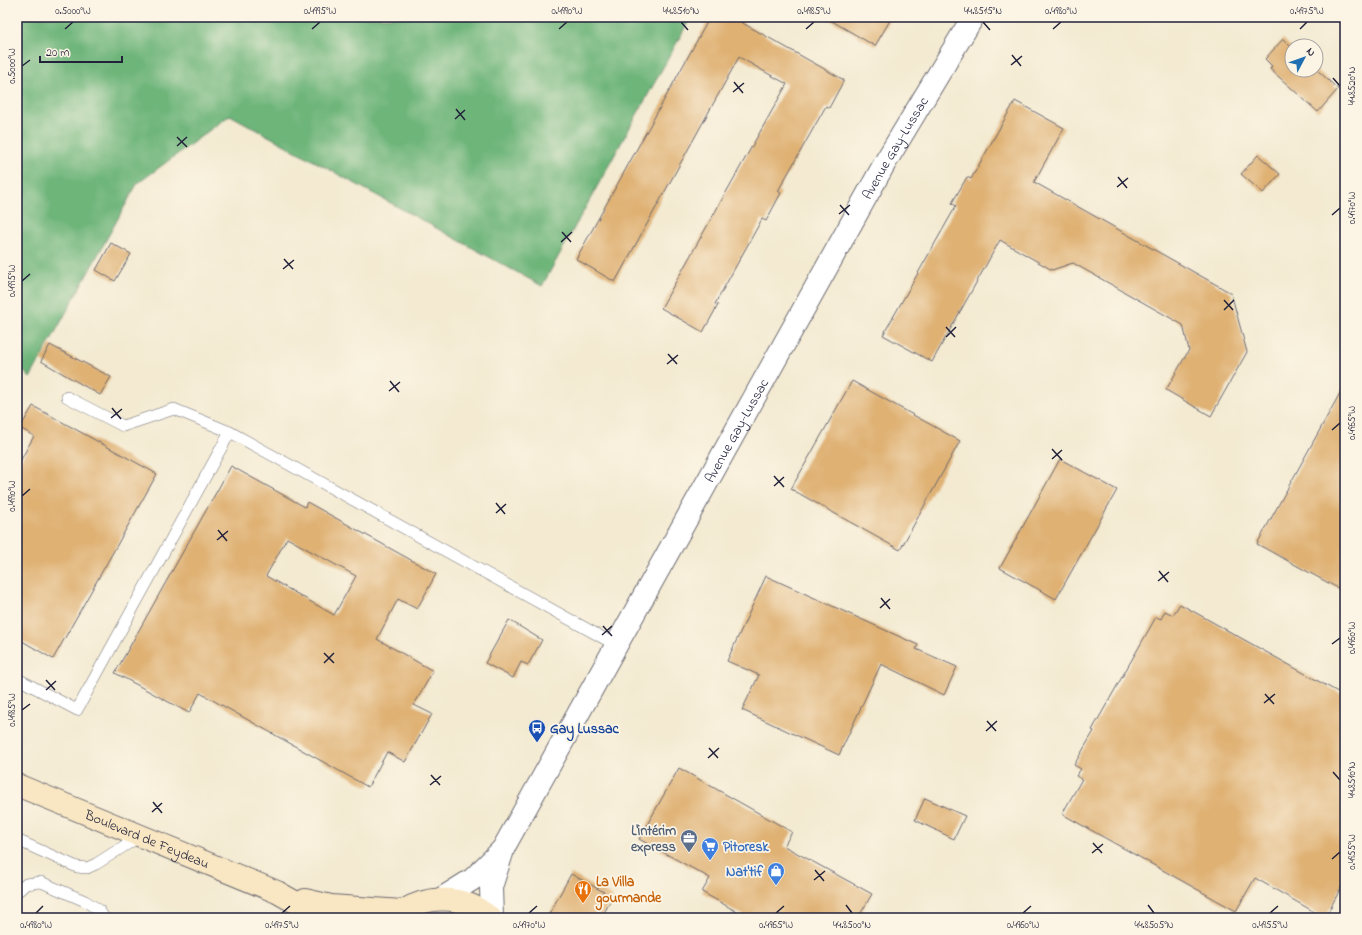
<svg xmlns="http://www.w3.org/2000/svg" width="1362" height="935" font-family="'Indie Flower',sans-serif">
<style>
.forest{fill:#6eb57a;stroke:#486c5a}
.building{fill:#dfb173;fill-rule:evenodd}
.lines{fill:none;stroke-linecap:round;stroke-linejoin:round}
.service-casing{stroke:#6b6870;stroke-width:12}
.minor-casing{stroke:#6b6870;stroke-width:24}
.secondary-casing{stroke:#6b6870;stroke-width:24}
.service{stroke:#fff;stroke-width:11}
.minor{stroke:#fff;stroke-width:22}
.secondary{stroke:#f9e7c3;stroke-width:22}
.ticks{fill:none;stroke:#22223b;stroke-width:1.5}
.labels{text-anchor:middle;stroke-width:3.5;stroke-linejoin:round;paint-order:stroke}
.street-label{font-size:14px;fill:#22223b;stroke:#fcf5e5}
.transit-label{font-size:14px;font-weight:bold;fill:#164399;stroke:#fcf5e5;text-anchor:start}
.service-label{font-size:14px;font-weight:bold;fill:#4e5e75;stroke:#fcf5e5;text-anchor:end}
.shop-label{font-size:14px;font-weight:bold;fill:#366cbe;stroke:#fcf5e5;text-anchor:start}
.food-label{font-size:14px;font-weight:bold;fill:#c56008;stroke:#fcf5e5;text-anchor:start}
.neatline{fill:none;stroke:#22223b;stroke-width:1.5}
.ticks-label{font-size:10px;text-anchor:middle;fill:#22223b}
</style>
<rect width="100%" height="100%" fill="#fcf5e5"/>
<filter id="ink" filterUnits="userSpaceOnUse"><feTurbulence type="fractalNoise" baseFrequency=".025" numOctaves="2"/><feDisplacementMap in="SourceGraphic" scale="8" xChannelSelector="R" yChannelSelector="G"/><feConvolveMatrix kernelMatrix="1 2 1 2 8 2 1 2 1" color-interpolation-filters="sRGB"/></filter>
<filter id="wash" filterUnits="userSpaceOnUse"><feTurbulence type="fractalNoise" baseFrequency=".012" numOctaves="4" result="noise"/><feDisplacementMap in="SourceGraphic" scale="16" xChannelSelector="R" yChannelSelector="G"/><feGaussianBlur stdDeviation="0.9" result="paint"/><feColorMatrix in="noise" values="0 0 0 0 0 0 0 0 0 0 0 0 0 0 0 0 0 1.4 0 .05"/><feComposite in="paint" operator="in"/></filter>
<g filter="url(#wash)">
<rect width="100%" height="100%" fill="#f3ead1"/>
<path class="forest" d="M 17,17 L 691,17 L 542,286 L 230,115 L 137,184 L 30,378 L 17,363 Z"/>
<g id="blocks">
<g class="building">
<path d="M 710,17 L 732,17 L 844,80 L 829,108 L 826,106 L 778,191 L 781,193 L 766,221 L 762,219 L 715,304 L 718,305 L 703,332 L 661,308 L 787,84 L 767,73 L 739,57 L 615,282 L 576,259 Z"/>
<path d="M 825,17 L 892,17 L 875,46 Z"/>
<path d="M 1283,39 L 1292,48 L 1292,70 L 1316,69 L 1338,89 L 1318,112 L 1270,69 L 1272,66 L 1265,59 Z"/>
<path d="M 1015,101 L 1064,128 L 1034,182 L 1231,293 L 1247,352 L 1211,416 L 1166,390 L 1189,350 L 1183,325 L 1073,263 L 1052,270 L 1000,240 L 932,362 L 883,335 L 956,206 L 952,203 L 967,177 L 971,179 Z"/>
<path d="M 1258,155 L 1280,174 L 1263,193 L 1241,174 Z"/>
<path d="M 111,243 L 131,254 L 115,281 L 96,270 Z"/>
<path d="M 50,345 L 111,377 L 100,395 L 41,361 Z"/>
<path d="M 852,381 L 960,441 L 900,550 L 791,489 Z"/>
<path d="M 1345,384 L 1345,592 L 1257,544 Z"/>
<path d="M 33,406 L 157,474 L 53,659 L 17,638 L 17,467 L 34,436 L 20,428 Z"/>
<path d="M 1060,459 L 1117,490 L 1056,599 L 1000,568 Z"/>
<path d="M 231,466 L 305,507 L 307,502 L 436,574 L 417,609 L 398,599 L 377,639 L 433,671 L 414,705 L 432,714 L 405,762 L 387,752 L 368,787 L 200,693 L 189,713 L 115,673 ZM 287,538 L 356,576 L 334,615 L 266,576 Z"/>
<path d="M 766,576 L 918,645 L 916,649 L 957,667 L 944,695 L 881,664 L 839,755 L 742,710 L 759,675 L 727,661 Z"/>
<path d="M 1180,604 L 1345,696 L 1345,880 L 1325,918 L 1255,878 L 1236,911 L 1062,814 L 1082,779 L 1076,776 L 1081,769 L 1074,765 L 1094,731 L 1092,730 L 1156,617 L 1161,619 L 1165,611 L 1173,615 Z"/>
<path d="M 509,620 L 542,640 L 528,665 L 521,662 L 513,678 L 485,663 Z"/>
<path d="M 679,768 L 792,832 L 784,846 L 872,894 L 858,918 L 748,918 L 702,892 L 710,878 L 639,839 Z"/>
<path d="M 925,798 L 965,816 L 954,839 L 915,820 Z"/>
<path d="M 571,874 L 613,897 L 601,918 L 547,918 Z"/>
</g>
</g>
</g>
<g filter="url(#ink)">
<use href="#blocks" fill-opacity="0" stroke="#6b6870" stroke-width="1"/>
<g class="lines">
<defs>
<g id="service">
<path d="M 67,397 L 123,426 L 174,409 L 230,432"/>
<path d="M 22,681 L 77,710 L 230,432 L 616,645"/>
<path d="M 17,840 L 77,867 L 87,868 L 96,864 L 140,836"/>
<path d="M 17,892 L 26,884 L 41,882 L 85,901 L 99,910 L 104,918"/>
</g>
<g id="minor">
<path d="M 441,899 L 473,879 L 501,851"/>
<path id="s1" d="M 492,918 L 491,887 L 504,847 L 886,161 L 973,17"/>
</g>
<g id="secondary">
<path id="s2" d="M 17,785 L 277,892 L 323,918"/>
<path d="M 305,900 L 331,906 L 402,911"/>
<path d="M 393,918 C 416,899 445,894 473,906 C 479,909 485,914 491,918"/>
</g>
</defs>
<use href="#service" class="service-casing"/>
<use href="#minor" class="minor-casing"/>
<use href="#secondary" class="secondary-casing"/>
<use href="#service" class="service"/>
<use href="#minor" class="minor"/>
<use href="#secondary" class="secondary"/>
</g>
</g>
<path class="ticks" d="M 681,22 L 688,30M 983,22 L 990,30M 65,29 L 73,22M 312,29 L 320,22M 559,29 L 567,22M 806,29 L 814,22M 1053,29 L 1061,22M 1300,29 L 1307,22M 1012,55 L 1021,66M 1011,65 L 1022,56M 22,66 L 30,60M 1333,78 L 1340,86M 734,82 L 743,93M 733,92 L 744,83M 456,109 L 465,120M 455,119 L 465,110M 177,137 L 187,147M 177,146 L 187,137M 1118,177 L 1127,188M 1117,187 L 1128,178M 840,205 L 849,215M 839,214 L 850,205M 1332,215 L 1340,208M 562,232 L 571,242M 561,242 L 572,232M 284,259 L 293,269M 283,269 L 294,260M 22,281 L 30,274M 1224,300 L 1233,310M 1224,310 L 1234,300M 946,327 L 955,337M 946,337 L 956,327M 668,354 L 677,364M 667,364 L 678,355M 390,381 L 399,392M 389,391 L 400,382M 112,408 L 121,419M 111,418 L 122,409M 1332,430 L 1340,423M 1052,449 L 1062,460M 1052,459 L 1062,450M 774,476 L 784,487M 774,486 L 784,477M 22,496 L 30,489M 496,503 L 505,514M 496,513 L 506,504M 218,530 L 227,541M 217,540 L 228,531M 1159,571 L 1168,582M 1158,581 L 1169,572M 881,598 L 890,609M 880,608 L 890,599M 603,626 L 612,636M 602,635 L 612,626M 1332,644 L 1340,638M 324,653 L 334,663M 324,663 L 334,653M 46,680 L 55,690M 46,690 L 56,681M 1265,694 L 1274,704M 1264,703 L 1275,694M 22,710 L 30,704M 987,721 L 996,731M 986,731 L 997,721M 709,748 L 718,758M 708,758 L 719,748M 1333,772 L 1340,780M 431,775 L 440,785M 430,785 L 441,776M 153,802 L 162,813M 152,812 L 162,803M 1093,843 L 1102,853M 1092,853 L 1103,844M 1332,859 L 1340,852M 815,870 L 824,881M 814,880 L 825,871M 846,905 L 852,913M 1148,905 L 1154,913M 36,913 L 43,906M 282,913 L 290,906M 529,913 L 537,906M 776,913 L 784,906M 1023,913 L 1031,906M 1270,913 L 1278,906"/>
<defs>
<symbol id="bus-pin" viewBox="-11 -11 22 30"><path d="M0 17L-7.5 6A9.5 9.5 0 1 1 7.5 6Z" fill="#1a4fb4" stroke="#fcf5e5"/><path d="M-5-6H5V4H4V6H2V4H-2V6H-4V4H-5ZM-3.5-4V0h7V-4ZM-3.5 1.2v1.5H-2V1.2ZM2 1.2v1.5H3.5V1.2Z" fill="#fff"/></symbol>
<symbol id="office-pin" viewBox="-11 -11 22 30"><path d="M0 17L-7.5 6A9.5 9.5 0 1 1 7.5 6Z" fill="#5c6f8a" stroke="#fcf5e5"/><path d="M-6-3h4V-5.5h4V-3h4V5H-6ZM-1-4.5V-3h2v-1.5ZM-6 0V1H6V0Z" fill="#fff"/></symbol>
<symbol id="supermarket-pin" viewBox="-11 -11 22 30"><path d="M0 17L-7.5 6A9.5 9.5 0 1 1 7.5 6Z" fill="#3f7fe0" stroke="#fcf5e5"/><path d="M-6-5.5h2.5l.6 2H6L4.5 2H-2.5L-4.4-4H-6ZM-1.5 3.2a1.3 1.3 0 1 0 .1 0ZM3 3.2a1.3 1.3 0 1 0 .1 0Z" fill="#fff"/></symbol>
<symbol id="shop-pin" viewBox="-11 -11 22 30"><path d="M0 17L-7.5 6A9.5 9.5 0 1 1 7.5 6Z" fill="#3f7fe0" stroke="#fcf5e5"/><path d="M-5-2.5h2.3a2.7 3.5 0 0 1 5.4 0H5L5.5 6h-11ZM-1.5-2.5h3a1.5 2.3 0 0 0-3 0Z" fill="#fff"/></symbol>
<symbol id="restaurant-pin" viewBox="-11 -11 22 30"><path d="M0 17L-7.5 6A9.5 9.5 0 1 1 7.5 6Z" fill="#e8710a" stroke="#fcf5e5"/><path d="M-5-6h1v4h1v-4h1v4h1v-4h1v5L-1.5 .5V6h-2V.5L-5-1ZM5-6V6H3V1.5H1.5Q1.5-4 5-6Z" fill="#fff"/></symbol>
</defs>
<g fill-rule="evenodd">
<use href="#bus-pin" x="527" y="718" width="20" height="27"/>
<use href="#office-pin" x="679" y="828" width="20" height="27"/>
<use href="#supermarket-pin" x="700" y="836" width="20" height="27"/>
<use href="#shop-pin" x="766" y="861" width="20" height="27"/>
<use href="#restaurant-pin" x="573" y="879" width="20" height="27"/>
</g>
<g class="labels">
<g class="street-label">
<text dy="5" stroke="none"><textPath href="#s1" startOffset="874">Avenue Gay-Lussac</textPath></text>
<text dy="5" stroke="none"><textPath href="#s1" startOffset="550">Avenue Gay-Lussac</textPath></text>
<text dy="5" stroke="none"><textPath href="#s2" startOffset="141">Boulevard de Feydeau</textPath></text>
</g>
<g class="transit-label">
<text x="550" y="733">Gay Lussac</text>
</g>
<g class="service-label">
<text x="676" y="835">L'intérim<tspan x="676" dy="16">express</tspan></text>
</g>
<g class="shop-label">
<text x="723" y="851">Pitoresk</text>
<text x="763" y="876" text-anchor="end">Nat'tif</text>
</g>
<g class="food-label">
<text x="596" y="886">La Villa<tspan x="596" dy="16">gourmande</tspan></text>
</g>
</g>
<rect width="1362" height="935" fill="none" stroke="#fcf5e5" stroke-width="44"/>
<g transform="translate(1304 58) rotate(49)"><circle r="19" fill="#fcf5e5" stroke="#a5a1a1"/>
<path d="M0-3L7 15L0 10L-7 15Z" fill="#1f6fb2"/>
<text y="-6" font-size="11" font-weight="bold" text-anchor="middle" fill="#22223b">N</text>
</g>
<path d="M40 56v6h82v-6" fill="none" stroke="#22223b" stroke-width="2"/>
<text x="46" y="56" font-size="12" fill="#22223b" stroke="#fcf5e5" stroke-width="3" paint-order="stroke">20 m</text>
<rect x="22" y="22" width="1318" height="891" class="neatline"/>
<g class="ticks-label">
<text x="73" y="14">0.5000°W</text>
<text x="320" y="14">0.4995°W</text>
<text x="567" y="14">0.4990°W</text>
<text x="681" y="14">44.8510°N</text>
<text x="814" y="14">0.4985°W</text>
<text x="983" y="14">44.8515°N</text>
<text x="1061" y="14">0.4980°W</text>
<text x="1307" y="14">0.4975°W</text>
<text transform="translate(11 66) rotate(-90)" y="4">0.5000°W</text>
<text transform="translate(1351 86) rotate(-90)" y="4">44.8520°N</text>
<text transform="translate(1351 208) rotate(-90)" y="4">0.4970°W</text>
<text transform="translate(11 281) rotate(-90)" y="4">0.4995°W</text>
<text transform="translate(1351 423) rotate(-90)" y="4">0.4965°W</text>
<text transform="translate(11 496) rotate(-90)" y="4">0.4990°W</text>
<text transform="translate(1351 638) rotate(-90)" y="4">0.4960°W</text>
<text transform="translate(11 710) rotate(-90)" y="4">0.4985°W</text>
<text transform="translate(1351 780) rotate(-90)" y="4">44.8510°N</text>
<text transform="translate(1351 852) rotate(-90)" y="4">0.4955°W</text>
<text x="36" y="928">0.4980°W</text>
<text x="282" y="928">0.4975°W</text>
<text x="529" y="928">0.4970°W</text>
<text x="776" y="928">0.4965°W</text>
<text x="852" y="928">44.8500°N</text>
<text x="1023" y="928">0.4960°W</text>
<text x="1154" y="928">44.8505°N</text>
<text x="1270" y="928">0.4955°W</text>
</g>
</svg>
